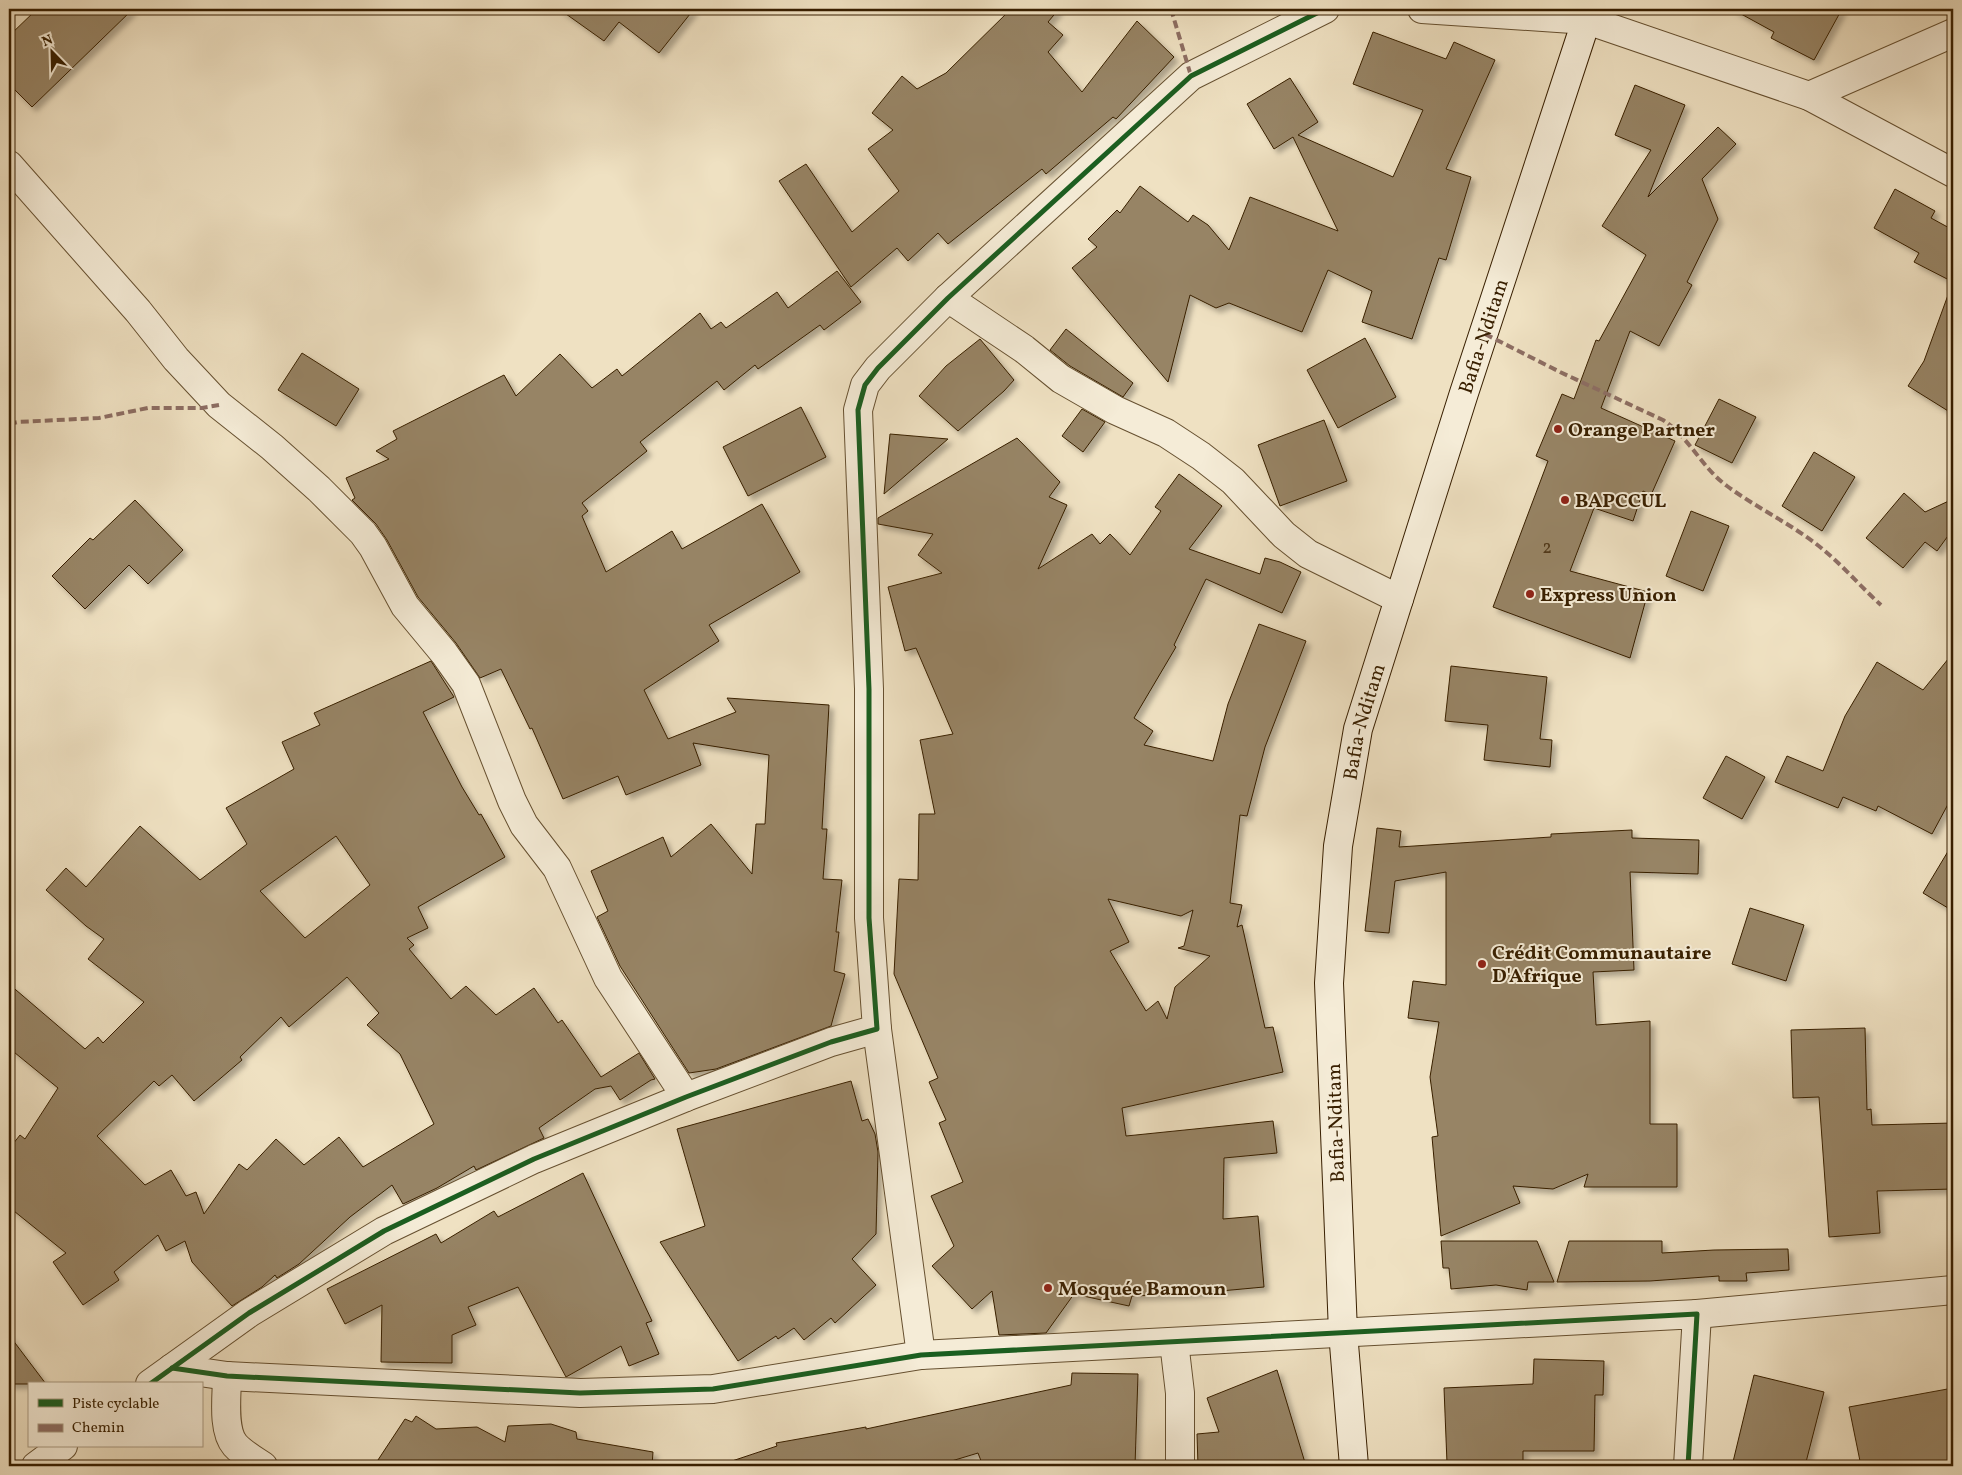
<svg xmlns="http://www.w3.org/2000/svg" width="1962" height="1475" font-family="Vollkorn,serif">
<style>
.building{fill:#978465;stroke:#381f00;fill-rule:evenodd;filter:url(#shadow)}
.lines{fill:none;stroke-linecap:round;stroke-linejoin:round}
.minor-casing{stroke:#665030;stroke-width:30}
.secondary-casing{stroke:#381f00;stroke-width:30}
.minor{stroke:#f5ecd7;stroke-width:28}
.secondary{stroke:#f5ecd7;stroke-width:28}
.quiet{stroke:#8d6e63;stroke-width:4;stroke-dasharray:8 4;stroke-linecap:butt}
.cycleway-casing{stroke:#f5ecd7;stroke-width:8}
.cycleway{stroke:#1b5e20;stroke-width:5}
.poi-dot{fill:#8f2418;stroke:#f5ecd7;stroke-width:2}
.labels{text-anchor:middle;stroke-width:4;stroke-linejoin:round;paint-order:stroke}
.number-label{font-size:18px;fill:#503819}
.street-label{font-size:20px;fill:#381f00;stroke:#f5ecd7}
.poi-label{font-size:20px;font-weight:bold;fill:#381f00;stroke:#f5ecd7;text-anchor:start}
</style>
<defs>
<filter id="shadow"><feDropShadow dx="4.5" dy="4.5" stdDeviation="2.5" flood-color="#0004"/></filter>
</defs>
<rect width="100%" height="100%" fill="#efe1c2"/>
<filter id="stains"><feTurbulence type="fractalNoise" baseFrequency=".004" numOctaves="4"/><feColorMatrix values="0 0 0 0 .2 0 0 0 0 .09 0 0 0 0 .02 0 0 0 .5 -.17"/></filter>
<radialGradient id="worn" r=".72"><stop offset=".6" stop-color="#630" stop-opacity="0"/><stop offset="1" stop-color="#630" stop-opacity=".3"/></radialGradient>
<g class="building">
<path d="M 37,9 L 133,9 L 32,107 L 9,84 L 9,36 Z"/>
<path d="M 559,9 L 694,9 L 659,53 L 619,22 L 604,41 Z"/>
<path d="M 1011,9 L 1059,9 L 1048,22 L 1063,35 L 1048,52 L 1082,92 L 1137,21 L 1174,57 L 1116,119 L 1113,117 L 1046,174 L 1042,169 L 948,244 L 938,233 L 908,261 L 897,248 L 851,287 L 779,181 L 806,164 L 852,232 L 899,191 L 868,149 L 893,130 L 872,113 L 902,76 L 917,89 L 946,73 Z"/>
<path d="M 1732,9 L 1842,9 L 1814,60 L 1771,38 L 1774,32 Z"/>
<path d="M 1373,32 L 1446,59 L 1454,42 L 1495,60 L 1446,169 L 1471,177 L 1446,260 L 1439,258 L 1412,339 L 1362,322 L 1372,291 L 1328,270 L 1302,332 L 1229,303 L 1216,308 L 1190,295 L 1168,382 L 1072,268 L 1097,247 L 1088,239 L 1117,210 L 1120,213 L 1140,186 L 1188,222 L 1193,215 L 1208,225 L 1229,250 L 1250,197 L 1338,231 L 1293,137 L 1274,149 L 1247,104 L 1290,78 L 1318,122 L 1298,135 L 1393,177 L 1423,110 L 1353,84 Z"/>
<path d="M 1635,85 L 1685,105 L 1648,197 L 1718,127 L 1736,144 L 1702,179 L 1718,219 L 1687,282 L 1692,285 L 1659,346 L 1630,331 L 1601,408 L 1675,441 L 1651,495 L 1643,491 L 1633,521 L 1594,508 L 1570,571 L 1648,592 L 1630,658 L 1493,607 L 1548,461 L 1536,456 L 1562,394 L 1574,399 L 1596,340 L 1599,341 L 1646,255 L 1602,226 L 1651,150 L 1615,135 Z"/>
<path d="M 1895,189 L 1935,211 L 1931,218 L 1953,230 L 1953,282 L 1914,262 L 1919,253 L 1874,228 Z"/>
<path d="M 837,271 L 861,302 L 824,330 L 820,325 L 758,369 L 755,365 L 724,390 L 717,381 L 640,442 L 647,451 L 582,503 L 588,511 L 582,516 L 606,572 L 672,531 L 682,549 L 762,504 L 800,572 L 709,625 L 719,641 L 644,690 L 668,739 L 736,712 L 727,698 L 829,705 L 822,829 L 827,829 L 823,879 L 842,880 L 836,932 L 839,932 L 834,971 L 845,974 L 831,1026 L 716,1069 L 689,1073 L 620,966 L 597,917 L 608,911 L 591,871 L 663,837 L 671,857 L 711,824 L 752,874 L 756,824 L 765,824 L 769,755 L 693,743 L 701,765 L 626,795 L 618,776 L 563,799 L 532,728 L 530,729 L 501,669 L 480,678 L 456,643 L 418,597 L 387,540 L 376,524 L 352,500 L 355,498 L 346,478 L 389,459 L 376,451 L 397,439 L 393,431 L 504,375 L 516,396 L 560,354 L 592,388 L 617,369 L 622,376 L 700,313 L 711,329 L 721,322 L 726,328 L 777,292 L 788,308 Z"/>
<path d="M 1948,295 L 1953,296 L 1952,350 L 1953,350 L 1953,414 L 1908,386 L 1924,361 Z"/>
<path d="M 1066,329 L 1133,383 L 1123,397 L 1070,366 L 1050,350 Z"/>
<path d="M 1365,338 L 1396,397 L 1338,428 L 1307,370 Z"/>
<path d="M 980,339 L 1014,380 L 1004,391 L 958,431 L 919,396 L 946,366 Z"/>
<path d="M 302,353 L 359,389 L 336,426 L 278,390 Z"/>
<path d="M 1719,399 L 1756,417 L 1732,463 L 1695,445 Z"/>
<path d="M 801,407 L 826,457 L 748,496 L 723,447 Z"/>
<path d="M 1082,409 L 1105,422 L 1083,452 L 1062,436 Z"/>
<path d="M 1324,420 L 1347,481 L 1280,506 L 1258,445 Z"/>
<path d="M 890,434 L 948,439 L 884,494 Z"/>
<path d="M 1017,438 L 1060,482 L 1049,497 L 1067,505 L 1038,569 L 1092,534 L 1100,544 L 1110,534 L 1130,555 L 1161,511 L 1155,507 L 1179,474 L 1222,506 L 1189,549 L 1260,574 L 1265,558 L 1280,562 L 1301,572 L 1282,613 L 1206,579 L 1174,645 L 1176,647 L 1134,718 L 1153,731 L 1144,745 L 1213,761 L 1228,704 L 1259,624 L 1306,641 L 1265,747 L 1247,816 L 1240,815 L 1230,903 L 1242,905 L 1237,927 L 1242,925 L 1265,1028 L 1273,1027 L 1283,1072 L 1122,1108 L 1126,1136 L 1273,1121 L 1277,1153 L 1224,1158 L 1223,1219 L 1258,1216 L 1264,1287 L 1188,1294 L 1132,1296 L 1129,1306 L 1074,1294 L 1046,1333 L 999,1335 L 992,1291 L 972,1309 L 932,1266 L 954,1246 L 931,1196 L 963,1182 L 939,1123 L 946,1120 L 929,1082 L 938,1078 L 894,974 L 899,879 L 918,880 L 919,814 L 935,814 L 920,740 L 953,734 L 916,648 L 905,651 L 888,587 L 942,573 L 918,555 L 933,534 L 878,524 L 878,518 ZM 1108,899 L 1181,916 L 1193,910 L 1184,946 L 1178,948 L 1210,956 L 1175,987 L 1167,1019 L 1158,1001 L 1146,1011 L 1110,951 L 1129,942 Z"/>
<path d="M 1814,452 L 1855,477 L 1822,531 L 1782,506 Z"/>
<path d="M 1904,493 L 1925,512 L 1953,499 L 1953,529 L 1937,551 L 1925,542 L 1903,568 L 1866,538 Z"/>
<path d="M 135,500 L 183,550 L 148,584 L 129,565 L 85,609 L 52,576 L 90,538 L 93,540 Z"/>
<path d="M 1691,511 L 1729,526 L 1703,591 L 1666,576 Z"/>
<path d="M 1953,653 L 1953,795 L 1932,834 L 1878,806 L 1876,811 L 1843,797 L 1838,808 L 1775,782 L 1787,756 L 1823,771 L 1845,716 L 1877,662 L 1923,690 Z"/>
<path d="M 431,661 L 454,697 L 423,712 L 462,787 L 479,815 L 481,814 L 505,857 L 418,907 L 428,928 L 407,938 L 414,945 L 409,949 L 451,999 L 466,986 L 496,1015 L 534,988 L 558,1023 L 562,1020 L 601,1077 L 639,1053 L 655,1079 L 651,1080 L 620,1100 L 611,1086 L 595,1089 L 539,1128 L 544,1138 L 476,1170 L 474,1166 L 437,1188 L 403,1204 L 392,1185 L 350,1217 L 299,1264 L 277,1278 L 275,1275 L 262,1287 L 232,1306 L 192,1262 L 185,1241 L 166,1251 L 158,1235 L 114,1272 L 119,1280 L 83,1305 L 53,1262 L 66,1253 L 9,1207 L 9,1149 L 20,1135 L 25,1139 L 58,1088 L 9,1048 L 9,984 L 85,1049 L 98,1037 L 103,1043 L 144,1002 L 88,959 L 104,939 L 86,926 L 46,890 L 66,868 L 86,887 L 140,826 L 200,880 L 247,844 L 226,808 L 294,769 L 282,742 L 320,725 L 314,713 ZM 336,836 L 370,885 L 305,938 L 260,891 ZM 347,977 L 379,1013 L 367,1025 L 400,1054 L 434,1124 L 363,1167 L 339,1137 L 304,1165 L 276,1139 L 247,1170 L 239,1164 L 204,1214 L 196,1192 L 186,1196 L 171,1170 L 145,1185 L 97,1136 L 154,1081 L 159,1086 L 172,1075 L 194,1101 L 242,1060 L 240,1057 L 281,1017 L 289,1027 Z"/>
<path d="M 1451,666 L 1547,677 L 1540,739 L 1552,740 L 1550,767 L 1484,760 L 1488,725 L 1445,721 Z"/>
<path d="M 1726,756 L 1765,777 L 1742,819 L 1703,798 Z"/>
<path d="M 1377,828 L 1401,831 L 1399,847 L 1551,837 L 1551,834 L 1632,830 L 1632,838 L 1699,840 L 1698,874 L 1630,872 L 1634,970 L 1593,972 L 1596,1025 L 1650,1021 L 1650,1124 L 1677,1124 L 1677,1187 L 1584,1187 L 1588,1174 L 1553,1189 L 1513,1186 L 1520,1203 L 1441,1236 L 1432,1137 L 1438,1136 L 1430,1077 L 1439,1022 L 1408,1018 L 1413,981 L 1446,985 L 1446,872 L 1395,881 L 1389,933 L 1365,931 Z"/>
<path d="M 1953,843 L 1953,911 L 1923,893 Z"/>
<path d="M 1750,908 L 1804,925 L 1786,981 L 1732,964 Z"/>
<path d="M 1865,1028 L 1867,1110 L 1871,1109 L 1872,1125 L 1953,1123 L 1953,1189 L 1877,1191 L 1880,1233 L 1829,1237 L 1819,1097 L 1793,1098 L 1791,1030 Z"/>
<path d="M 851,1081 L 862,1121 L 868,1119 L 875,1134 L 878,1152 L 876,1234 L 852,1259 L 876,1285 L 835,1323 L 831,1318 L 804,1340 L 794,1328 L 778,1339 L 776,1336 L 738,1361 L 660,1242 L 705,1226 L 677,1129 Z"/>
<path d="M 583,1173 L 652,1321 L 646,1323 L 659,1354 L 629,1366 L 621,1346 L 566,1377 L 518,1287 L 468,1307 L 476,1325 L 452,1335 L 452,1363 L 381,1362 L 382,1305 L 345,1324 L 327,1289 L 436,1234 L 441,1243 L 494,1211 L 498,1217 Z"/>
<path d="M 1441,1241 L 1537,1241 L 1554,1282 L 1528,1282 L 1527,1290 L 1496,1285 L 1451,1289 L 1449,1268 L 1443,1268 Z"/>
<path d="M 1569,1241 L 1662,1241 L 1662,1253 L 1714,1250 L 1788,1249 L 1789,1270 L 1746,1273 L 1747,1281 L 1719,1281 L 1719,1276 L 1650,1281 L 1557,1282 Z"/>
<path d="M 9,1335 L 46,1384 L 9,1384 Z"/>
<path d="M 1534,1359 L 1604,1361 L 1603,1395 L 1595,1395 L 1594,1451 L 1523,1451 L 1523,1461 L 1447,1463 L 1444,1388 L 1533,1384 Z"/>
<path d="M 1277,1370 L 1306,1466 L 1198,1466 L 1197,1434 L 1219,1432 L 1207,1398 Z"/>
<path d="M 1072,1373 L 1138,1374 L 1135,1466 L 983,1466 L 978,1453 L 935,1466 L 730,1466 L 729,1462 L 777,1446 L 776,1443 L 866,1427 L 866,1429 L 1071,1385 Z"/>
<path d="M 1754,1375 L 1824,1392 L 1805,1466 L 1732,1466 Z"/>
<path d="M 1953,1388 L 1953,1466 L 1861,1466 L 1849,1407 Z"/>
<path d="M 416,1416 L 436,1429 L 477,1427 L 505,1442 L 508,1426 L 551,1424 L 576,1432 L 577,1439 L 653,1452 L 652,1466 L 374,1466 L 405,1419 L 412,1422 Z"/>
</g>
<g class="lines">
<defs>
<g id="minor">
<path d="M 1422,9 L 1587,20 L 1809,96 L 1953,173"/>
<path d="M 1809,96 L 1953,33"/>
<path d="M 9,165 L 138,311 L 176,359 L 219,405 L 272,447 L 319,489 L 363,533 L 373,547 L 405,606 L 444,653 L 466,684 L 512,801 L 524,825 L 557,868 L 608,978 L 686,1097"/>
<path d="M 948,298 L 1024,349 L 1061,379 L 1115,410 L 1166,433 L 1201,456 L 1233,481 L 1284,535 L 1308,554 L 1399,599"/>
<path d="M 877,1029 L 921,1355"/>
<path d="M 1697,1314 L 1953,1290"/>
<path d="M 1174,1342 L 1180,1393 L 1180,1466"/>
<path d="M 172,1368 L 227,1376 L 580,1393 L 713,1389 L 921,1355 L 1697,1314 L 1688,1466"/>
<path d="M 227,1376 C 227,1395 222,1430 235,1445 C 242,1453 254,1460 263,1466"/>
<path d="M 150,1384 L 249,1313 L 384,1231 L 534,1159 L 686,1097 L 831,1042 L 877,1029 L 869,918 L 869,689 L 858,410 L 865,385 L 878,368 L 948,298 L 1191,76 L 1325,9"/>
<path d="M 36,1466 L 63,1446"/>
</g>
<g id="secondary">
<path id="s1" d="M 1354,1466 L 1343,1332 L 1329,983 L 1338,846 L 1358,729 L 1464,393 L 1590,9"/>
</g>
</defs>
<use href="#minor" class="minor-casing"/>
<use href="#secondary" class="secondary-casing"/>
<use href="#minor" class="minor"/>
<use href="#secondary" class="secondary"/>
<g class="quiet">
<path d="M 1171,9 L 1191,76"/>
<path d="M 1485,334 L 1560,372 L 1663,420 C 1689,437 1702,468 1727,486 C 1758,509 1796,526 1826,552 C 1845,568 1862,588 1881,605"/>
<path d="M 9,424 L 18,422 L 99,418 L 148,408 L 202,408 L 219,405"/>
</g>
<defs>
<g id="cycleway">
<path d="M 172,1368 L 227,1376 L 580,1393 L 713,1389 L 921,1355 L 1697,1314 L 1688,1466"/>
<path d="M 150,1384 L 249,1313 L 384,1231 L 534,1159 L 686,1097 L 831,1042 L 877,1029 L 869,918 L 869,689 L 858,410 L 865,385 L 878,368 L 948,298 L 1191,76 L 1325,9"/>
</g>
</defs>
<use href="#cycleway" class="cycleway-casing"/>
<use href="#cycleway" class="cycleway"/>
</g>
<g class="poi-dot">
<circle cx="1558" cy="429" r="5"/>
<circle cx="1565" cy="500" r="5"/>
<circle cx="1530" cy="594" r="5"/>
<circle cx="1482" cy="964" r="5"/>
<circle cx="1048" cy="1288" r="5"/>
</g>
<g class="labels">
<g class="number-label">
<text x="1547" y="553">2</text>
</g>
<g class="street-label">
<text dy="7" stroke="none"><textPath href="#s1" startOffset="1152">Bafia-Nditam</textPath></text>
<text dy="7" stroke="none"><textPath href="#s1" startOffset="748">Bafia-Nditam</textPath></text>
<text transform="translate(1335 1123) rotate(-92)" y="7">Bafia-Nditam</text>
</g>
<g class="poi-label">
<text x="1568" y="436">Orange Partner</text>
<text x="1575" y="507">BAPCCUL</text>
<text x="1540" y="601">Express Union</text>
<text x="1492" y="959">Crédit Communautaire<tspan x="1492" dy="23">D'Afrique</tspan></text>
<text x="1058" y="1295">Mosquée Bamoun</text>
</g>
</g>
<rect width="1962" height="1475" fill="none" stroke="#efe1c2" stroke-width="30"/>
<rect x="10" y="10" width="1942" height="1455" fill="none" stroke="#381f00" stroke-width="2.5"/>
<rect x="15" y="15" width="1932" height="1445" fill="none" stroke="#381f00"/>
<rect x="28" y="1382" width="175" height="65" fill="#f5ecd7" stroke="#a99a81"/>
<rect x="38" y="1399" width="25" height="8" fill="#1b5e20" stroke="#a99a81"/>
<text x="72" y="1408" font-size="15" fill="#381f00">Piste cyclable</text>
<rect x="38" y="1424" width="25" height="8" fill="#8d6e63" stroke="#a99a81"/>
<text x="72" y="1432" font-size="15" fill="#381f00">Chemin</text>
<g transform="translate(52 52) rotate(337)" stroke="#f5ecd7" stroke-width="4" paint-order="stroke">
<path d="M0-4L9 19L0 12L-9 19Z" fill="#381f00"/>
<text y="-8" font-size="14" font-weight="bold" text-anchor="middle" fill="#381f00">N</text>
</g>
<rect width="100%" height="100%" filter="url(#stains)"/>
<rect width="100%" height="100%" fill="url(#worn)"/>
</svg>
